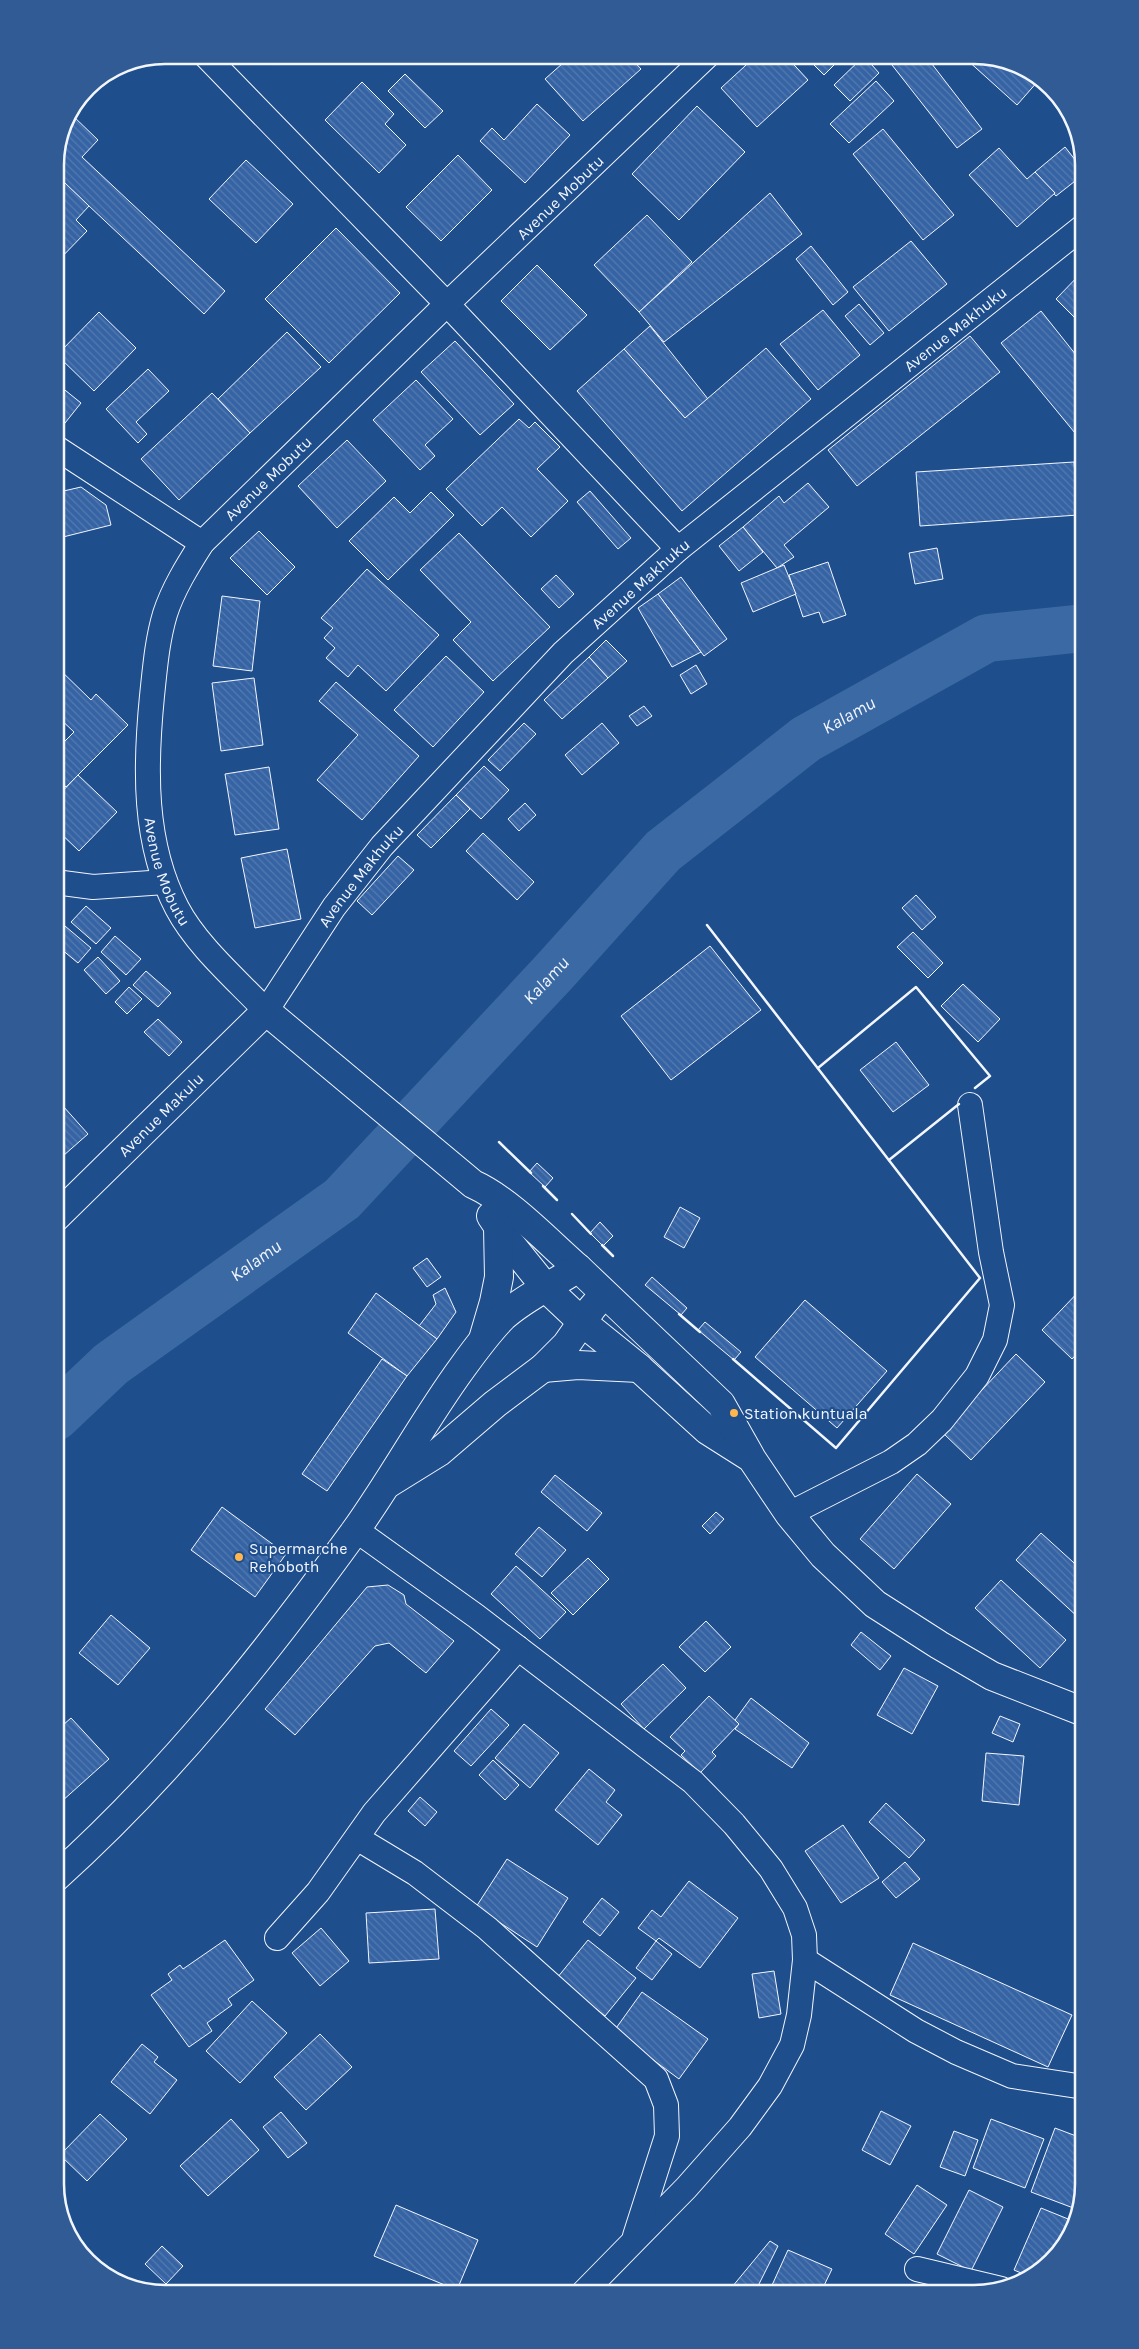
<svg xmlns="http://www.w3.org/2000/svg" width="1139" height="2349" font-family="Karla,sans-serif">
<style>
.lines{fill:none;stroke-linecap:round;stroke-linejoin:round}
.river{stroke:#3b69a3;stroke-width:48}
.building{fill:url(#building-back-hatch);stroke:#f2f6ff}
.street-casing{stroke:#f2f6ff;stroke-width:26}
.secondary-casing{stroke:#f2f6ff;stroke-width:30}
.highway-casing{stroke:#f2f6ff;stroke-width:30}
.street{stroke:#1f4e8c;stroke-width:24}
.secondary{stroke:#1f4e8c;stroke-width:28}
.highway{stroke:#1f4e8c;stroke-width:28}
.wall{stroke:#f2f6ff;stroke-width:2.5}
.poi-dot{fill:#ffb74d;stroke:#1f4e8c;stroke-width:2}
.labels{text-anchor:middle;stroke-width:4;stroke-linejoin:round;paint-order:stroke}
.street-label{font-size:16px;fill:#f2f6ff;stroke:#1f4e8c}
.poi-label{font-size:16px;fill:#f2f6ff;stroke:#1f4e8c;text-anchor:start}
.water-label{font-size:18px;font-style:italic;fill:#f2f6ff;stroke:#1f4e8c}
.rim{fill:none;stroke:#f2f6ff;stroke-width:2.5}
</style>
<defs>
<pattern id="building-back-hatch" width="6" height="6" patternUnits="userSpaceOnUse" patternTransform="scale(1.25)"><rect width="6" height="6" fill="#3563a3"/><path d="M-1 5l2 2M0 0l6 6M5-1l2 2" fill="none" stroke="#537ab1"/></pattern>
</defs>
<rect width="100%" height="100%" fill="#1f4e8c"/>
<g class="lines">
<path class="river" id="s1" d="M 55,1417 L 111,1364 L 342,1199 L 554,972 L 663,851 L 806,739 L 987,638 L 1084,628"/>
</g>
<g class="building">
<path d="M 268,55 L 288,55 L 279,65 Z"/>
<path d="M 572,55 L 628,55 L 641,69 L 583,121 L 545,79 Z"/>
<path d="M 757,55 L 785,55 L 808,80 L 757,127 L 721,88 Z"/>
<path d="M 804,55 L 844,55 L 824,75 Z"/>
<path d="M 905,55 L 925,55 L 982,129 L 957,148 L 892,65 Z"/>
<path d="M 969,55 L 982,55 L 1034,75 L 1039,80 L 1017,105 L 966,59 Z"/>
<path d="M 864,56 L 879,73 L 850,101 L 834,85 Z"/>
<path d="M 405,74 L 443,111 L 425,128 L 388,91 Z"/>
<path d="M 876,81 L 894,101 L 849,143 L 830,124 Z"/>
<path d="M 362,82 L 394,114 L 385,124 L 406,145 L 379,173 L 325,120 Z"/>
<path d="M 537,104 L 570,135 L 525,183 L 480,141 L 492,128 L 504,140 Z"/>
<path d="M 697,106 L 745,152 L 679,220 L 632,174 Z"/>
<path d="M 70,113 L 98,140 L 82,157 L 225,291 L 204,314 L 55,174 L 55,158 L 63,123 Z"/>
<path d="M 883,129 L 954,215 L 923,240 L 853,154 Z"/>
<path d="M 1065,147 L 1084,171 L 1084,174 L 1056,196 L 1035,172 Z"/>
<path d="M 999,148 L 1027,179 L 1035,172 L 1055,193 L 1017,227 L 969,175 Z"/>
<path d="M 458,155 L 492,190 L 441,241 L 406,207 Z"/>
<path d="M 246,160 L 293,204 L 256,243 L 209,199 Z"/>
<path d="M 64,182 L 89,206 L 76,220 L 87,231 L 55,264 L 55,192 Z"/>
<path d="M 770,193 L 802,234 L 664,342 L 639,312 Z"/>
<path d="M 647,215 L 692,262 L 639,312 L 594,265 Z"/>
<path d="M 336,228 L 400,293 L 329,363 L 265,299 Z"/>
<path d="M 911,241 L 947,284 L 889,331 L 853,287 Z"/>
<path d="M 811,246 L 848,292 L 833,305 L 796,259 Z"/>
<path d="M 537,265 L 587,315 L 550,350 L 501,301 Z"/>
<path d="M 1084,270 L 1084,327 L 1056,299 Z"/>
<path d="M 859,304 L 884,333 L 870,345 L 845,316 Z"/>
<path d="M 823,310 L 860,355 L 818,390 L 780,344 Z"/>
<path d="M 1041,311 L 1084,365 L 1084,444 L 1001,343 Z"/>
<path d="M 99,312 L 136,348 L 94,391 L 57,355 Z"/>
<path d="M 650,326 L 708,399 L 685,418 L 624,349 Z"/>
<path d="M 287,332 L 321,367 L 250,433 L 218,399 Z"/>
<path d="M 970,336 L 1000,372 L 857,486 L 828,450 Z"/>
<path d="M 455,341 L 514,404 L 480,435 L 421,372 Z"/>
<path d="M 766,348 L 811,399 L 682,511 L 577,391 L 624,349 L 685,418 Z"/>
<path d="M 148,369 L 169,391 L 136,422 L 147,434 L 138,443 L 106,409 Z"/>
<path d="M 416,380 L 453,419 L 425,445 L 435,456 L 420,470 L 373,420 Z"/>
<path d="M 55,382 L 81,403 L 57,433 L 55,432 Z"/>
<path d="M 212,393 L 250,433 L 179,500 L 141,459 Z"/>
<path d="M 519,419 L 529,428 L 535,422 L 560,447 L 537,469 L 568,501 L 531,537 L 502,507 L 482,526 L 446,489 Z"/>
<path d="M 347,440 L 386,481 L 337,528 L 298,486 Z"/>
<path d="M 55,457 L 66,468 L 55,477 Z"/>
<path d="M 1074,462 L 1078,515 L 920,526 L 916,472 Z"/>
<path d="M 808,483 L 829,507 L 784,545 L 794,557 L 777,568 L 743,527 L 779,496 L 784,503 Z"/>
<path d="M 81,487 L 106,505 L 111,525 L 55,539 L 55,493 Z"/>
<path d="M 590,491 L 631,538 L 618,549 L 577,502 Z"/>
<path d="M 431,492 L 454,515 L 388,580 L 349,541 L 394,497 L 410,513 Z"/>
<path d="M 1084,523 L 1084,564 L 1078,524 Z"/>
<path d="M 743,527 L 763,552 L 739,571 L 719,546 Z"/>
<path d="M 259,531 L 295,567 L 267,595 L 230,558 Z"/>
<path d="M 459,533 L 550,627 L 493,681 L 453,640 L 471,622 L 420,570 Z"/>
<path d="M 937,548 L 943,579 L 915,584 L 909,553 Z"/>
<path d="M 828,562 L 846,615 L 823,623 L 819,612 L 803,617 L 789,575 Z"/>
<path d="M 784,565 L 796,594 L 753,612 L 741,583 Z"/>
<path d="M 367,569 L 439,635 L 386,691 L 358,665 L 348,677 L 326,658 L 335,648 L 324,638 L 333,628 L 321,618 Z"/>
<path d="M 556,575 L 574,594 L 559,608 L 541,589 Z"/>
<path d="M 681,577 L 727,639 L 704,656 L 658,594 Z"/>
<path d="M 658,594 L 701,652 L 672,667 L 638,608 Z"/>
<path d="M 222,596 L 260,601 L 252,671 L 213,666 Z"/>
<path d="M 606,640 L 627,661 L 608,678 L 589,657 Z"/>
<path d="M 446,656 L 484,692 L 433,747 L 394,710 Z"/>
<path d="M 589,657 L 608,678 L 562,719 L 544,700 Z"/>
<path d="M 55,665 L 91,700 L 96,694 L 128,725 L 66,787 L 55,776 L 55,751 L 74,732 L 55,714 Z"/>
<path d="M 696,665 L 707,684 L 691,694 L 680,675 Z"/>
<path d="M 254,678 L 263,745 L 221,751 L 212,683 Z"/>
<path d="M 336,682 L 419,756 L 362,820 L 317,780 L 358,735 L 319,701 Z"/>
<path d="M 644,706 L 652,716 L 637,726 L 629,716 Z"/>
<path d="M 524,723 L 536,734 L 500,771 L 488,760 Z"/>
<path d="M 602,723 L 619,743 L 582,775 L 565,755 Z"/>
<path d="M 484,766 L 509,790 L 481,819 L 456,795 Z"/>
<path d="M 269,767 L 279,829 L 235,835 L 225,774 Z"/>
<path d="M 78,775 L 117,812 L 79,851 L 55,828 L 55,799 Z"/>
<path d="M 456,795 L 470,809 L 431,848 L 417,835 Z"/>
<path d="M 525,803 L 536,815 L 519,831 L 508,819 Z"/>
<path d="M 483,833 L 534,882 L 517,900 L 466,851 Z"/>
<path d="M 287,849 L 301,919 L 255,928 L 241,858 Z"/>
<path d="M 398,856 L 414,870 L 372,915 L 357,901 Z"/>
<path d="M 916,895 L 936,917 L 922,930 L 902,908 Z"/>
<path d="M 86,906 L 111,928 L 96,944 L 71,922 Z"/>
<path d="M 65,926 L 91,948 L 78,963 L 55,944 L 55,937 Z"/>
<path d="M 913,932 L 943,963 L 928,978 L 897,947 Z"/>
<path d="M 115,936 L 141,959 L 126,975 L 101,952 Z"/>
<path d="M 710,946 L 761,1010 L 671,1080 L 621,1016 Z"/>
<path d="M 98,957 L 120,981 L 106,994 L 84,970 Z"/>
<path d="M 146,971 L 171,993 L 158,1007 L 133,985 Z"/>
<path d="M 963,984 L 1000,1019 L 978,1042 L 941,1006 Z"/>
<path d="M 129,987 L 142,999 L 127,1014 L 115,1002 Z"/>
<path d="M 158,1019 L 182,1042 L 169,1056 L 144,1032 Z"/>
<path d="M 896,1042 L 929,1085 L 893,1112 L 860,1070 Z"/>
<path d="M 63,1106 L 88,1134 L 55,1163 L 55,1114 Z"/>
<path d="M 537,1163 L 553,1178 L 545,1187 L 529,1172 Z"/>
<path d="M 680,1207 L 700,1218 L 684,1248 L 664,1237 Z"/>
<path d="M 600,1222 L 613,1236 L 603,1246 L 590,1233 Z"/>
<path d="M 427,1258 L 441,1277 L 427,1287 L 413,1268 Z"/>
<path d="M 652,1277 L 687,1308 L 681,1315 L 645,1285 Z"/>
<path d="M 1084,1286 L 1084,1346 L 1072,1359 L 1042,1330 Z"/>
<path d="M 445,1288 L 456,1312 L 437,1339 L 419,1326 L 436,1304 L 433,1295 Z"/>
<path d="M 376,1293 L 437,1339 L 407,1376 L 348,1333 Z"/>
<path d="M 805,1300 L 887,1371 L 837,1428 L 755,1357 Z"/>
<path d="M 705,1322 L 741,1352 L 734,1360 L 698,1330 Z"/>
<path d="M 1016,1354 L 1045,1382 L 971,1460 L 942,1432 Z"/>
<path d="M 382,1359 L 407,1376 L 327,1491 L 302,1474 Z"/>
<path d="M 917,1474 L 951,1504 L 894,1569 L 860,1539 Z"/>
<path d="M 555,1475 L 602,1513 L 587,1531 L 541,1492 Z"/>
<path d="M 222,1507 L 286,1554 L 255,1597 L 191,1550 Z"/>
<path d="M 716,1512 L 724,1519 L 710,1534 L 702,1526 Z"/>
<path d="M 539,1527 L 566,1550 L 542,1577 L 515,1554 Z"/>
<path d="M 1041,1533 L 1084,1572 L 1084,1615 L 1080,1619 L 1016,1560 Z"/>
<path d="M 588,1558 L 609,1579 L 573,1615 L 551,1593 Z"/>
<path d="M 516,1566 L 566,1612 L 540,1639 L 491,1594 Z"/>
<path d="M 1001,1580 L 1066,1640 L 1040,1668 L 975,1608 Z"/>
<path d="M 388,1585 L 404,1595 L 406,1604 L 454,1641 L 426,1673 L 389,1643 L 375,1646 L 295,1735 L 265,1709 L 367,1587 Z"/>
<path d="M 111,1615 L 150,1648 L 118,1685 L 79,1653 Z"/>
<path d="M 706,1621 L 731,1647 L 705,1672 L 679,1647 Z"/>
<path d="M 861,1632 L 891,1656 L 880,1670 L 851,1645 Z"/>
<path d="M 663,1664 L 686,1688 L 644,1729 L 621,1704 Z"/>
<path d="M 904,1668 L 938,1686 L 912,1734 L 877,1715 Z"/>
<path d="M 709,1696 L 739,1724 L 712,1752 L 716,1756 L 700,1773 L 681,1755 L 685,1751 L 670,1737 Z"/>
<path d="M 751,1698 L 809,1743 L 792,1768 L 735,1729 L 739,1724 L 735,1720 Z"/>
<path d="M 491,1709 L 509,1725 L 471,1766 L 454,1751 Z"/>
<path d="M 1000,1716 L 1020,1724 L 1013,1742 L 992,1733 Z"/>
<path d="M 71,1718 L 109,1759 L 61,1802 L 55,1795 L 55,1732 Z"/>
<path d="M 524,1724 L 559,1753 L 530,1788 L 495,1758 Z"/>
<path d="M 986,1753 L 1024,1756 L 1019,1805 L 982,1801 Z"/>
<path d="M 493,1760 L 519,1785 L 505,1800 L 479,1775 Z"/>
<path d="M 589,1769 L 615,1790 L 606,1802 L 622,1815 L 598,1845 L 555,1810 Z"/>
<path d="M 420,1797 L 437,1812 L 425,1826 L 408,1811 Z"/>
<path d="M 886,1803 L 925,1840 L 909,1858 L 869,1822 Z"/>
<path d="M 843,1825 L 879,1878 L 841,1903 L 805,1851 Z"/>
<path d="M 507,1859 L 568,1898 L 537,1947 L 476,1907 Z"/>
<path d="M 905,1862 L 920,1879 L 896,1898 L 882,1882 Z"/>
<path d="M 689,1881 L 738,1918 L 700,1968 L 659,1938 L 656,1941 L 638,1928 L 652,1910 L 661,1917 Z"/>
<path d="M 602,1898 L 619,1912 L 600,1936 L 583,1922 Z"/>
<path d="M 435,1909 L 439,1959 L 369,1963 L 366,1913 Z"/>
<path d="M 321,1928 L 349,1961 L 320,1986 L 292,1953 Z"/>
<path d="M 225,1940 L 254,1980 L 228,1999 L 232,2005 L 207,2023 L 212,2031 L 189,2047 L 151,1995 L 172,1980 L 168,1974 L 180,1965 L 183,1969 Z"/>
<path d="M 588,1940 L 636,1978 L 605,2016 L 557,1978 Z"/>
<path d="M 656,1941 L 672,1954 L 652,1980 L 636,1968 Z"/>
<path d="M 913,1943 L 1072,2015 L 1048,2067 L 890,1995 Z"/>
<path d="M 774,1971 L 781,2014 L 759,2018 L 752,1974 Z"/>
<path d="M 642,1992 L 708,2039 L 679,2079 L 614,2031 Z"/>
<path d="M 252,2001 L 287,2033 L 240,2083 L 206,2051 Z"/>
<path d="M 320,2034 L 352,2067 L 306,2110 L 274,2077 Z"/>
<path d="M 142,2044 L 158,2057 L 154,2062 L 177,2080 L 150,2114 L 111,2082 Z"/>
<path d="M 881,2111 L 911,2126 L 890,2165 L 862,2150 Z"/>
<path d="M 281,2112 L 307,2143 L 288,2158 L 263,2127 Z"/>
<path d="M 100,2114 L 127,2139 L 87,2181 L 60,2155 Z"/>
<path d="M 231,2119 L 259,2150 L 208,2196 L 180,2166 Z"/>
<path d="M 991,2119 L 1044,2139 L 1025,2188 L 973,2168 Z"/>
<path d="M 1055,2128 L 1084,2139 L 1084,2184 L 1076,2209 L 1031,2192 Z"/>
<path d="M 954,2131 L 978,2140 L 965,2176 L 940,2167 Z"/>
<path d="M 917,2185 L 947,2205 L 914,2254 L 885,2234 Z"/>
<path d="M 969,2190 L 1003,2207 L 971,2271 L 937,2254 Z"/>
<path d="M 396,2205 L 478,2240 L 457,2290 L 374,2256 Z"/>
<path d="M 1041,2208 L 1073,2221 L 1065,2245 L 1028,2276 L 1014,2270 Z"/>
<path d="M 770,2241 L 778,2246 L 754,2294 L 744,2294 L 732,2287 Z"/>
<path d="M 162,2246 L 183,2266 L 166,2284 L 145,2264 Z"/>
<path d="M 788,2250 L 832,2269 L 820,2294 L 768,2294 Z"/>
</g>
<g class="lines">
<defs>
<g id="street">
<path d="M 205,55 L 447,304 L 678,549"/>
<path id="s2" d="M 708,55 L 447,304 L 202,543 C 188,565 173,589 165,614 C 157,641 155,668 152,696 C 145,767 143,843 177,908 C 197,946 237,980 266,1011 L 334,907 L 382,846 L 563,653 L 678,549 L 1084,226"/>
<path d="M 55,447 L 202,543"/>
<path d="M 55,882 L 93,887 L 165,882"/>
<path d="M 789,1514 L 891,1462 L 917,1444 L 942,1420 L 977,1376 L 995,1340 L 1002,1305 L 991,1252 L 970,1105"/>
<path d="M 356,1530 L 476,1616 L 693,1782 L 734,1824 L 771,1869 L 795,1908 L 804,1935 L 805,1960 L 799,2015 L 792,2045 L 770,2086 L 740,2127 L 686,2188 L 582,2294"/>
<path d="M 357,1838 L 415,1873 L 487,1928 L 656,2079 L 666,2105 L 667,2136 L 635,2236"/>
<path d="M 277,1938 L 318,1892 L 374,1813 L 518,1648"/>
<path d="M 805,1960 L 916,2031 L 956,2052 L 1012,2076 L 1084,2087"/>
<path d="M 917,2269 L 1001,2289"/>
</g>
<g id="secondary">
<path d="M 491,1216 L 505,1237 L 546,1288"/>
<path id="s3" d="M 55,1218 L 266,1011 L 473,1184 C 509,1200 548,1242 578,1268"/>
</g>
<g id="highway">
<path d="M 546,1288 L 582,1322 L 639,1368 L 707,1430 L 748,1456"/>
<path d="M 484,1336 L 494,1302 L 499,1277 L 498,1227"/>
<path d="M 543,1368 L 578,1365 L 639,1368"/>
<path d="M 389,1483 L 439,1452 L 495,1404 L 543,1368 L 566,1345 L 592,1308 L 604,1294"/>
<path d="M 55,1878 C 169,1776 266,1654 355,1531 C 393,1478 424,1420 462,1368 C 475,1350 488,1332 503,1317 C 525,1297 553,1285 578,1268 L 721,1404 L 752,1459 L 789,1514 L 823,1555 L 875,1604 L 939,1645 L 992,1676 L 1084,1712"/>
</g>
</defs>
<use href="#street" class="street-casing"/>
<use href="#secondary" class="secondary-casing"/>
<use href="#highway" class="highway-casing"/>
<use href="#street" class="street"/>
<use href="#secondary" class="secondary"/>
<use href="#highway" class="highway"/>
<g class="wall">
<path d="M 707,925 L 980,1278 L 836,1448 L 733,1359"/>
<path d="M 818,1068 L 916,987 L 990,1076 L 975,1088"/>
<path d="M 499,1142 L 531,1173"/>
<path d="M 889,1160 L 959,1104"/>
<path d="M 543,1186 L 557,1200"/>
<path d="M 572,1214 L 591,1234"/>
<path d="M 602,1245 L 613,1256"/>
<path d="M 679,1314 L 700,1332"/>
</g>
</g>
<g class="poi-dot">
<circle cx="734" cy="1413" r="5"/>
<circle cx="239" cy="1557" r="5"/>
</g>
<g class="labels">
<g class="street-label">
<text transform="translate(560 197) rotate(-44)" y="6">Avenue Mobutu</text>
<text dy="6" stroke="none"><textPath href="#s2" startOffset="2195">Avenue Makhuku</textPath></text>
<text transform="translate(268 478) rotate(-44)" y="6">Avenue Mobutu</text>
<text dy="6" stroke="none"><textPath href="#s2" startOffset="1790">Avenue Makhuku</textPath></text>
<text dy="6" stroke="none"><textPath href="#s2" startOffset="1045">Avenue Mobutu</textPath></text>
<text dy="6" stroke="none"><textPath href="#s2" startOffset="1385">Avenue Makhuku</textPath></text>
<text dy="6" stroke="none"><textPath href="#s3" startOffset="148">Avenue Makulu</textPath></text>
</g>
<g class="poi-label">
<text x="744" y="1419">Station kuntuala</text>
<text x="249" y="1554">Supermarche<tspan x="249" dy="18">Rehoboth</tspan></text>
</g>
<g class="water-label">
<text dy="6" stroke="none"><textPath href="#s1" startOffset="1065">Kalamu</textPath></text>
<text dy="6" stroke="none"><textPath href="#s1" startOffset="660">Kalamu</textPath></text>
<text dy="6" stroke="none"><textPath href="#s1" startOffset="255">Kalamu</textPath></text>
</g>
</g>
<path d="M0 0H1139V2349H0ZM165 64H974A101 101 0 0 1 1075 165V2184A101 101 0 0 1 974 2285H165A101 101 0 0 1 64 2184V165A101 101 0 0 1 165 64Z" fill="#305b95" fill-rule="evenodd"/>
<path class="rim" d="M165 64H974A101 101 0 0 1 1075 165V2184A101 101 0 0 1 974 2285H165A101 101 0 0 1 64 2184V165A101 101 0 0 1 165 64Z"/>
</svg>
